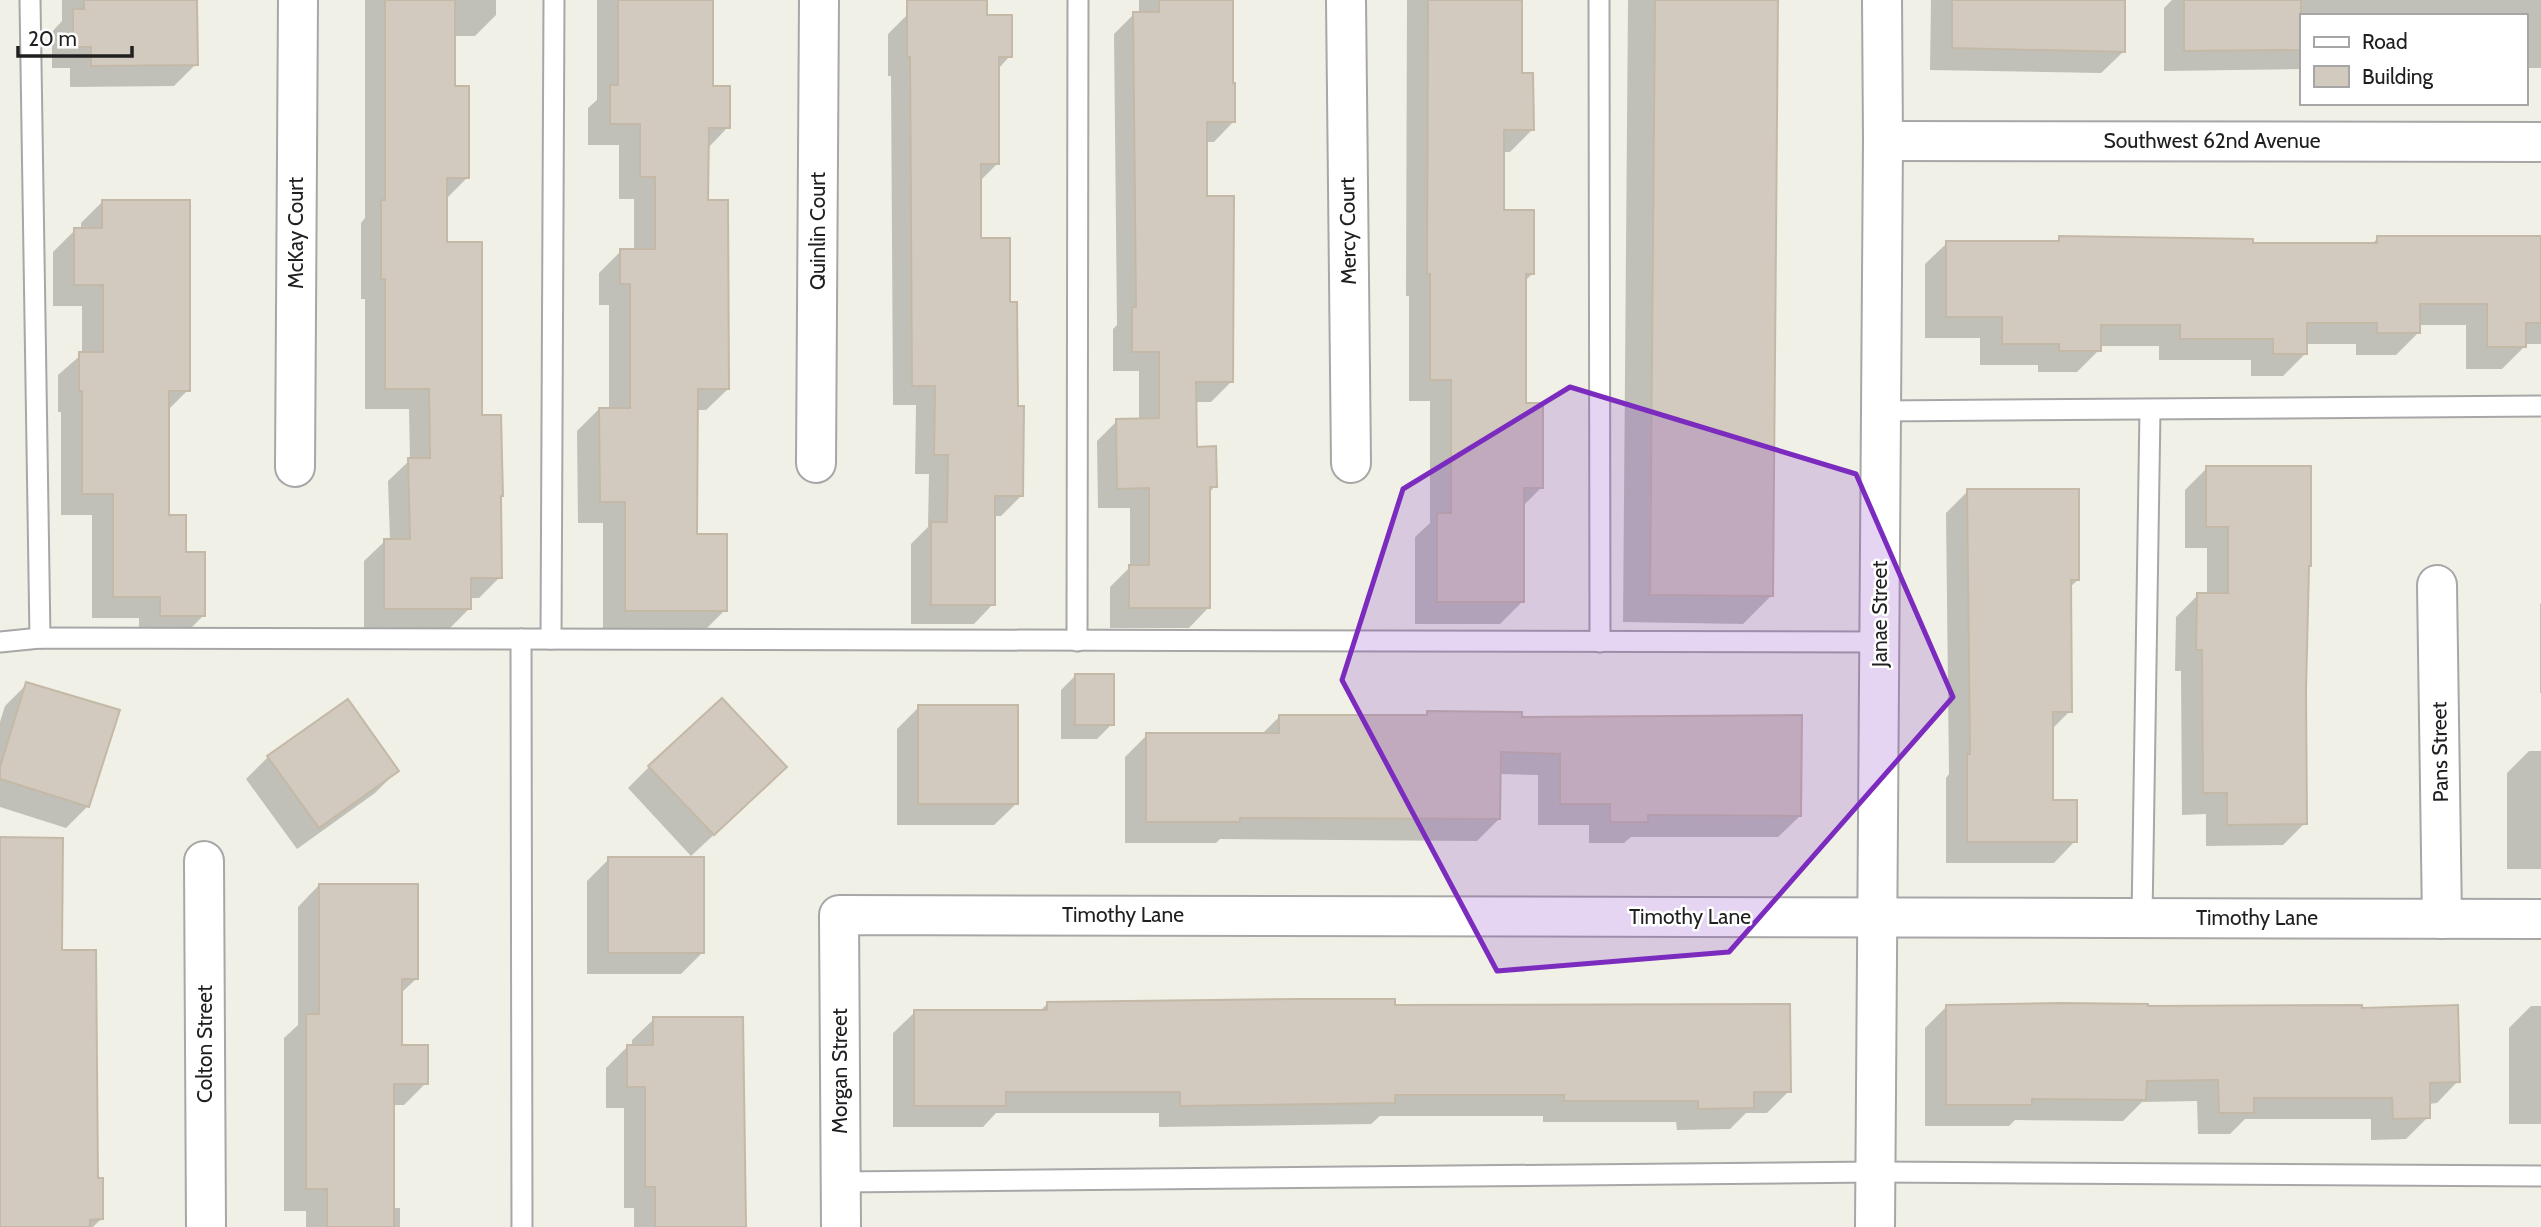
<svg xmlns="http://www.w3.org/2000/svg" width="2541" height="1227" font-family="Cabin,sans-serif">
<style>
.shadow{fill:#0003}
.building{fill:#d2cabe;stroke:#c4b9a7;stroke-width:2}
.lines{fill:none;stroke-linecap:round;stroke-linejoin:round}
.service-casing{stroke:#a7a7a7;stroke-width:23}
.minor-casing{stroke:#a7a7a7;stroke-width:42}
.tertiary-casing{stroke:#a7a7a7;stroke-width:42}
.service{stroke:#fff;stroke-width:19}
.minor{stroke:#fff;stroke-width:38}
.tertiary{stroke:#fff;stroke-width:38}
.marked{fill:#7b2cbf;fill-opacity:0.2;stroke:#7b2cbf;stroke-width:5;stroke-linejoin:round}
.labels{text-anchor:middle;stroke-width:5;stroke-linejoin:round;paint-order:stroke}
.street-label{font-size:21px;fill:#202020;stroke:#fff}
</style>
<rect width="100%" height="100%" fill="#f1f0e6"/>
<g class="shadow">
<path d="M 62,0 L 195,0 L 196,64 L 174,86 L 70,87 L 70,68 L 52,68 L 52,32 L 62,21 Z"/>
<path d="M 365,0 L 496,0 L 496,15 L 475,36 L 453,36 L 453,88 L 468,177 L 447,198 L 445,244 L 480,417 L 500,577 L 479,598 L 469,598 L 470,608 L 449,629 L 364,629 L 364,561 L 385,541 L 390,541 L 388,481 L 410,460 L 409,409 L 365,409 L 365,299 L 361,299 L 361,223 L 365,218 Z"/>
<path d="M 597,0 L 711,0 L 711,87 L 728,127 L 707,149 L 706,202 L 728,389 L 706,410 L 696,410 L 695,536 L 725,610 L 703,632 L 603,632 L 603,523 L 578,523 L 577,431 L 599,409 L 609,409 L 609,305 L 599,305 L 599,273 L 621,251 L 634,251 L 634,199 L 619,199 L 619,145 L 588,145 L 588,108 L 597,100 Z"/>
<path d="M 1139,0 L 1231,0 L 1234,121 L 1214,142 L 1206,142 L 1206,197 L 1231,382 L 1211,402 L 1194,402 L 1195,449 L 1215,486 L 1209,493 L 1209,607 L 1189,628 L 1110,628 L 1110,587 L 1130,567 L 1130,508 L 1098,508 L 1097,441 L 1117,421 L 1139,420 L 1139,371 L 1113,371 L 1113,329 L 1117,325 L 1114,34 L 1134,14 L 1139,14 Z"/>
<path d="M 1407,0 L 1519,0 L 1520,75 L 1532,130 L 1510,152 L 1502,152 L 1502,211 L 1532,274 L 1525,281 L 1525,405 L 1541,488 L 1522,507 L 1522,602 L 1500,624 L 1415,624 L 1415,537 L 1430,523 L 1430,401 L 1409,401 L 1409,296 L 1406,296 Z"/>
<path d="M 1628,0 L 1776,0 L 1772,595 L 1743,624 L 1623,622 Z"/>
<path d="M 1931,0 L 2123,0 L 2123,52 L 2101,73 L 1930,70 Z"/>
<path d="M 2172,0 L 2541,0 L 2541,68 L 2525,68 L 2525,16 L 2301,16 L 2301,69 L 2164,71 L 2164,8 Z"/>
<path d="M 908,14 L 1010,56 L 998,69 L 998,163 L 979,182 L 979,239 L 1009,303 L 1021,496 L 1001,516 L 993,516 L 993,604 L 974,624 L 911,624 L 911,544 L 928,527 L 929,474 L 915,474 L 916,405 L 893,405 L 891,76 L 888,76 L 888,34 Z"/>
<path d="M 103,201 L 188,390 L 167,411 L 167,517 L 184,554 L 203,616 L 181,638 L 139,638 L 139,618 L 92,618 L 92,515 L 61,515 L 61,412 L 58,412 L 58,375 L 82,354 L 82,306 L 53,306 L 53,252 L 75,230 L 81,230 L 81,223 Z"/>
<path d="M 2060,238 L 2252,245 L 2371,245 L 2378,238 L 2541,238 L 2541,344 L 2524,344 L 2524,347 L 2502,369 L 2466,369 L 2466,325 L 2418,325 L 2418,333 L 2396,355 L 2356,355 L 2356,344 L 2305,344 L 2305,354 L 2283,376 L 2251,376 L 2251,360 L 2159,360 L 2159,346 L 2099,346 L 2099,350 L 2077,372 L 2038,372 L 2038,365 L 1980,365 L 1980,338 L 1925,338 L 1925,264 L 1947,243 L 2055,243 Z"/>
<path d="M 2207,468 L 2305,691 L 2305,823 L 2283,845 L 2206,846 L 2206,814 L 2182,815 L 2181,671 L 2175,671 L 2176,617 L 2198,595 L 2207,595 L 2207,548 L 2185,548 L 2185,490 Z"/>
<path d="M 1968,491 L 2078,580 L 2070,587 L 2070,711 L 2051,730 L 2051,802 L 2075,841 L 2054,863 L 1946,863 L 1946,778 L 1949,774 L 1946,513 Z"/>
<path d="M 2541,603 L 2541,693 L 2540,693 L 2540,604 Z"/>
<path d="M 1076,675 L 1112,724 L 1097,739 L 1061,739 L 1061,690 Z"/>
<path d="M 27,684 L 88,806 L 66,828 L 0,807 L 0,722 L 5,706 Z"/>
<path d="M 919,707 L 1016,804 L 994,825 L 897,825 L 897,729 Z"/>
<path d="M 1427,713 L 1520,718 L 1800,816 L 1778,837 L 1631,837 L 1624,843 L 1589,843 L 1589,825 L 1538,825 L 1538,775 L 1499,774 L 1499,819 L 1477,841 L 1220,839 L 1216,843 L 1125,843 L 1125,757 L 1147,735 L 1261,735 L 1279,717 L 1424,717 Z"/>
<path d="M 2529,751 L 2541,751 L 2541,869 L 2507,869 L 2507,773 Z"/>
<path d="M 268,757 L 397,771 L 375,793 L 297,849 L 246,779 Z"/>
<path d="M 649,767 L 763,789 L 691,856 L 628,788 Z"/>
<path d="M 0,839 L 60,952 L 102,1218 L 93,1227 L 0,1227 Z"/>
<path d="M 609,859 L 703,952 L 681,974 L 587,974 L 587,881 Z"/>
<path d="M 319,885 L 416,979 L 400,994 L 400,1046 L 426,1083 L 404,1105 L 392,1105 L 392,1208 L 400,1208 L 400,1227 L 306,1227 L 306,1211 L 284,1211 L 284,1038 L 298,1025 L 298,907 Z"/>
<path d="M 1048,1003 L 1393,1006 L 1789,1091 L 1767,1113 L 1746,1113 L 1730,1129 L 1677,1130 L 1676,1122 L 1543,1122 L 1543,1116 L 1380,1116 L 1371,1124 L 1159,1127 L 1159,1113 L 996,1113 L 983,1127 L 893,1127 L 893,1033 L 915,1012 L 1039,1012 Z"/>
<path d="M 1947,1006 L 2361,1010 L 2458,1081 L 2437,1103 L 2428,1104 L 2428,1117 L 2406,1139 L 2371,1140 L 2371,1119 L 2245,1119 L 2230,1134 L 2198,1134 L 2197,1101 L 2142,1102 L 2123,1121 L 2015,1120 L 2009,1126 L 1925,1126 L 1925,1028 Z"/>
<path d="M 2531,1006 L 2541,1006 L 2541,1124 L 2509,1124 L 2509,1028 Z"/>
<path d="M 654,1019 L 744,1227 L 634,1227 L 634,1208 L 624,1208 L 624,1108 L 606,1108 L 606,1068 L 628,1046 L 632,1046 L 632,1040 Z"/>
</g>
<g class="building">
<path d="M 84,0 L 197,0 L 198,65 L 91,66 L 91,47 L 73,47 L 73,9 L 84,9 Z"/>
<path d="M 385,0 L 455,0 L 455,86 L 469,86 L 469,178 L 447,178 L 447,242 L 482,242 L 482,415 L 501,415 L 503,496 L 501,496 L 502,578 L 471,578 L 471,609 L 384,609 L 384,539 L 410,539 L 408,458 L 430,458 L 429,389 L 385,389 L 385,279 L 381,279 L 381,200 L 385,200 Z"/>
<path d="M 618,0 L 713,0 L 713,86 L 730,86 L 730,128 L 709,128 L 708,200 L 728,200 L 729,389 L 698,389 L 697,534 L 727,534 L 727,611 L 625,611 L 625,502 L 600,502 L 599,408 L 630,408 L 630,284 L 620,284 L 620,249 L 655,249 L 655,177 L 640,177 L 640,124 L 610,124 L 610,85 L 618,85 Z"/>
<path d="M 907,0 L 987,0 L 987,15 L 1012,15 L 1012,57 L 999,57 L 999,164 L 981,164 L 981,238 L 1010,238 L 1010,302 L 1017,302 L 1018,406 L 1024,406 L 1023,496 L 995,496 L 995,605 L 931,605 L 931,522 L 947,522 L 948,455 L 934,455 L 935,386 L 912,386 L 910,57 L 907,57 Z"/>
<path d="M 1159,0 L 1233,0 L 1233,83 L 1235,83 L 1235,122 L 1207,122 L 1207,196 L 1234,196 L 1233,382 L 1196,382 L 1197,447 L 1216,446 L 1217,487 L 1210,487 L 1210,608 L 1129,608 L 1129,565 L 1149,565 L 1149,488 L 1117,489 L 1116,419 L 1159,418 L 1159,352 L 1132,352 L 1132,307 L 1136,307 L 1133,12 L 1159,12 Z"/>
<path d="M 1428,0 L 1522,0 L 1522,73 L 1533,73 L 1534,130 L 1504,130 L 1504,210 L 1534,210 L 1534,274 L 1526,274 L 1526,403 L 1543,403 L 1543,488 L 1524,488 L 1524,602 L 1437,602 L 1437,513 L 1451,513 L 1451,380 L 1430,380 L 1430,274 L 1427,274 Z"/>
<path d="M 1655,0 L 1778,0 L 1773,596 L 1650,595 Z"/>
<path d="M 1952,0 L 2125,0 L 2125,52 L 1952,48 Z"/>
<path d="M 2184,0 L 2301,0 L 2301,50 L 2184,51 Z"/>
<path d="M 102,200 L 190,200 L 190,391 L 169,391 L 169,515 L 186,515 L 186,552 L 205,552 L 205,616 L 160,616 L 160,597 L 113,597 L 113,494 L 82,494 L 82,391 L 79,391 L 79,352 L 103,352 L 103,285 L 74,285 L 74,228 L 102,228 Z"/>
<path d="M 2059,236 L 2253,239 L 2253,243 L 2377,243 L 2377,236 L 2541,236 L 2541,323 L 2526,323 L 2526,347 L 2487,347 L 2487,304 L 2420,304 L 2420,333 L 2377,333 L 2377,323 L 2307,323 L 2307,354 L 2273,354 L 2273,339 L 2180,339 L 2180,325 L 2101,325 L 2101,351 L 2059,351 L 2059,344 L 2002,344 L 2002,317 L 1946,317 L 1946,241 L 2059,241 Z"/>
<path d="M 2206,466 L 2311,466 L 2311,566 L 2309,566 L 2306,691 L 2307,824 L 2227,825 L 2227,793 L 2203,793 L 2202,650 L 2196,650 L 2197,593 L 2228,593 L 2228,527 L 2206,527 Z"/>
<path d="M 1967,489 L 2079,489 L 2079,580 L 2071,580 L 2072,712 L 2053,712 L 2053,800 L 2077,800 L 2077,842 L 1967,842 L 1967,754 L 1970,754 Z"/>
<rect x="1075" y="674" width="39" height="51"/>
<path d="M 26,682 L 120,710 L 89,807 L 0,779 L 0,767 Z"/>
<path d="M 722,698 L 787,767 L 714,835 L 648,766 Z"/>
<path d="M 348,699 L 399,771 L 319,828 L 267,756 Z"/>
<rect x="918" y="705" width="100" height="99"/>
<path d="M 1427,711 L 1522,712 L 1522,717 L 1802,715 L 1801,816 L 1648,815 L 1648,822 L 1610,822 L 1610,804 L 1560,804 L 1560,754 L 1501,752 L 1500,819 L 1240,818 L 1240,822 L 1146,822 L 1146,733 L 1279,733 L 1279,715 L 1427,715 Z"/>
<path d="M 0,837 L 63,838 L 62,950 L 96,950 L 98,1178 L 103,1178 L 103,1219 L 90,1220 L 90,1227 L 0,1227 Z"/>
<rect x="608" y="857" width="96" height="96"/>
<path d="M 319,884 L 418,884 L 418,979 L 402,979 L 402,1045 L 428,1045 L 428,1084 L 394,1084 L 394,1227 L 327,1227 L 327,1189 L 306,1189 L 306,1014 L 319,1014 Z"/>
<path d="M 1299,999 L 1395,999 L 1395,1005 L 1790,1004 L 1791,1092 L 1754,1092 L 1754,1108 L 1698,1109 L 1698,1101 L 1564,1101 L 1564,1095 L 1395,1095 L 1395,1103 L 1180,1106 L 1180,1092 L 1006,1092 L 1006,1106 L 914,1106 L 914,1010 L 1047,1010 L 1047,1002 Z"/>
<path d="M 2061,1003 L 2148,1004 L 2148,1006 L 2362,1005 L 2362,1008 L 2458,1005 L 2460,1082 L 2430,1083 L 2430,1118 L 2393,1119 L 2392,1098 L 2254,1098 L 2254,1113 L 2219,1113 L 2218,1080 L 2147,1081 L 2146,1100 L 2032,1099 L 2032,1105 L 1946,1105 L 1946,1005 Z"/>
<path d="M 653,1017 L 743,1017 L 746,1227 L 655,1227 L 655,1187 L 645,1187 L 645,1087 L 627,1087 L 627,1045 L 653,1045 Z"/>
</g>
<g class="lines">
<defs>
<g id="service">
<path d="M 30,0 L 40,638"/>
<path d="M 1599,0 L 1600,642"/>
<path d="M 1882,411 L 2541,406"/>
<path d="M 521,639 L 522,1227"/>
<path d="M 551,639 L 554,0"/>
<path d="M 1077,641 L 1078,0"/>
<path d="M 0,642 L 40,638 L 1880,642"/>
<path d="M 2142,918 L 2150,410"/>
<path d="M 841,1182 L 1875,1172 L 2541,1176"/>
</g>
<g id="minor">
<path d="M 1346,0 L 1351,463"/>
<path d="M 1883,141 L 2541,142"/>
<path d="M 816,463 L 819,0"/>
<path d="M 295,467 L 298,0"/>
<path d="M 2437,585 L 2442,919"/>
<path d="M 204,861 L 206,1227"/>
<path d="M 841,1227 L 839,915 L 2541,919"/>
</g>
<path id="tertiary" d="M 1875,1227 L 1883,141 L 1882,0"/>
</defs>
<use href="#service" class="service-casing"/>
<use href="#minor" class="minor-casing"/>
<use href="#tertiary" class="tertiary-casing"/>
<use href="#service" class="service"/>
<use href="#minor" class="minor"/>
<use href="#tertiary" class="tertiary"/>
</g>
<path class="marked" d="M 1570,387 L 1856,474 L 1953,697 L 1729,952 L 1497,971 L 1342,680 L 1403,489 Z"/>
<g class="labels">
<g class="street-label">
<text x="2212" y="148">Southwest 62nd Avenue</text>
<text transform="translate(818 231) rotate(-90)" y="7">Quinlin Court</text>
<text transform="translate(1348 231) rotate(-91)" y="7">Mercy Court</text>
<text transform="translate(296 233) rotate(-90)" y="7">McKay Court</text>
<text transform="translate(1880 614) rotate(-90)" y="7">Janae Street</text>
<text transform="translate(2440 752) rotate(-91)" y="7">Pans Street</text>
<text x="1123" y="922">Timothy Lane</text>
<text x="1690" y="924">Timothy Lane</text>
<text x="2257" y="925">Timothy Lane</text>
<text transform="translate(205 1044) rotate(-90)" y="7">Colton Street</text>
<text transform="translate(840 1071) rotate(-90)" y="7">Morgan Street</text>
</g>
</g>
<rect x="2300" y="14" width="228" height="91" fill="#ffffff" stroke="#a6a6a6" stroke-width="2"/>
<rect x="2314" y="37" width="35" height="10" fill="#ffffff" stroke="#a6a6a6" stroke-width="2"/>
<text x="2362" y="49" font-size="21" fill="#202020">Road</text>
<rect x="2314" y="66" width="35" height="21" fill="#d2cabe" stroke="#a6a6a6" stroke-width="2"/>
<text x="2362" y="84" font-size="21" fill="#202020">Building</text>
<path d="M18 46v10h114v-10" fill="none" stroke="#202020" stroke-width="3.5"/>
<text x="28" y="46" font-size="21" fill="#202020" stroke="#ffffff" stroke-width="5" paint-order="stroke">20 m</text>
</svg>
